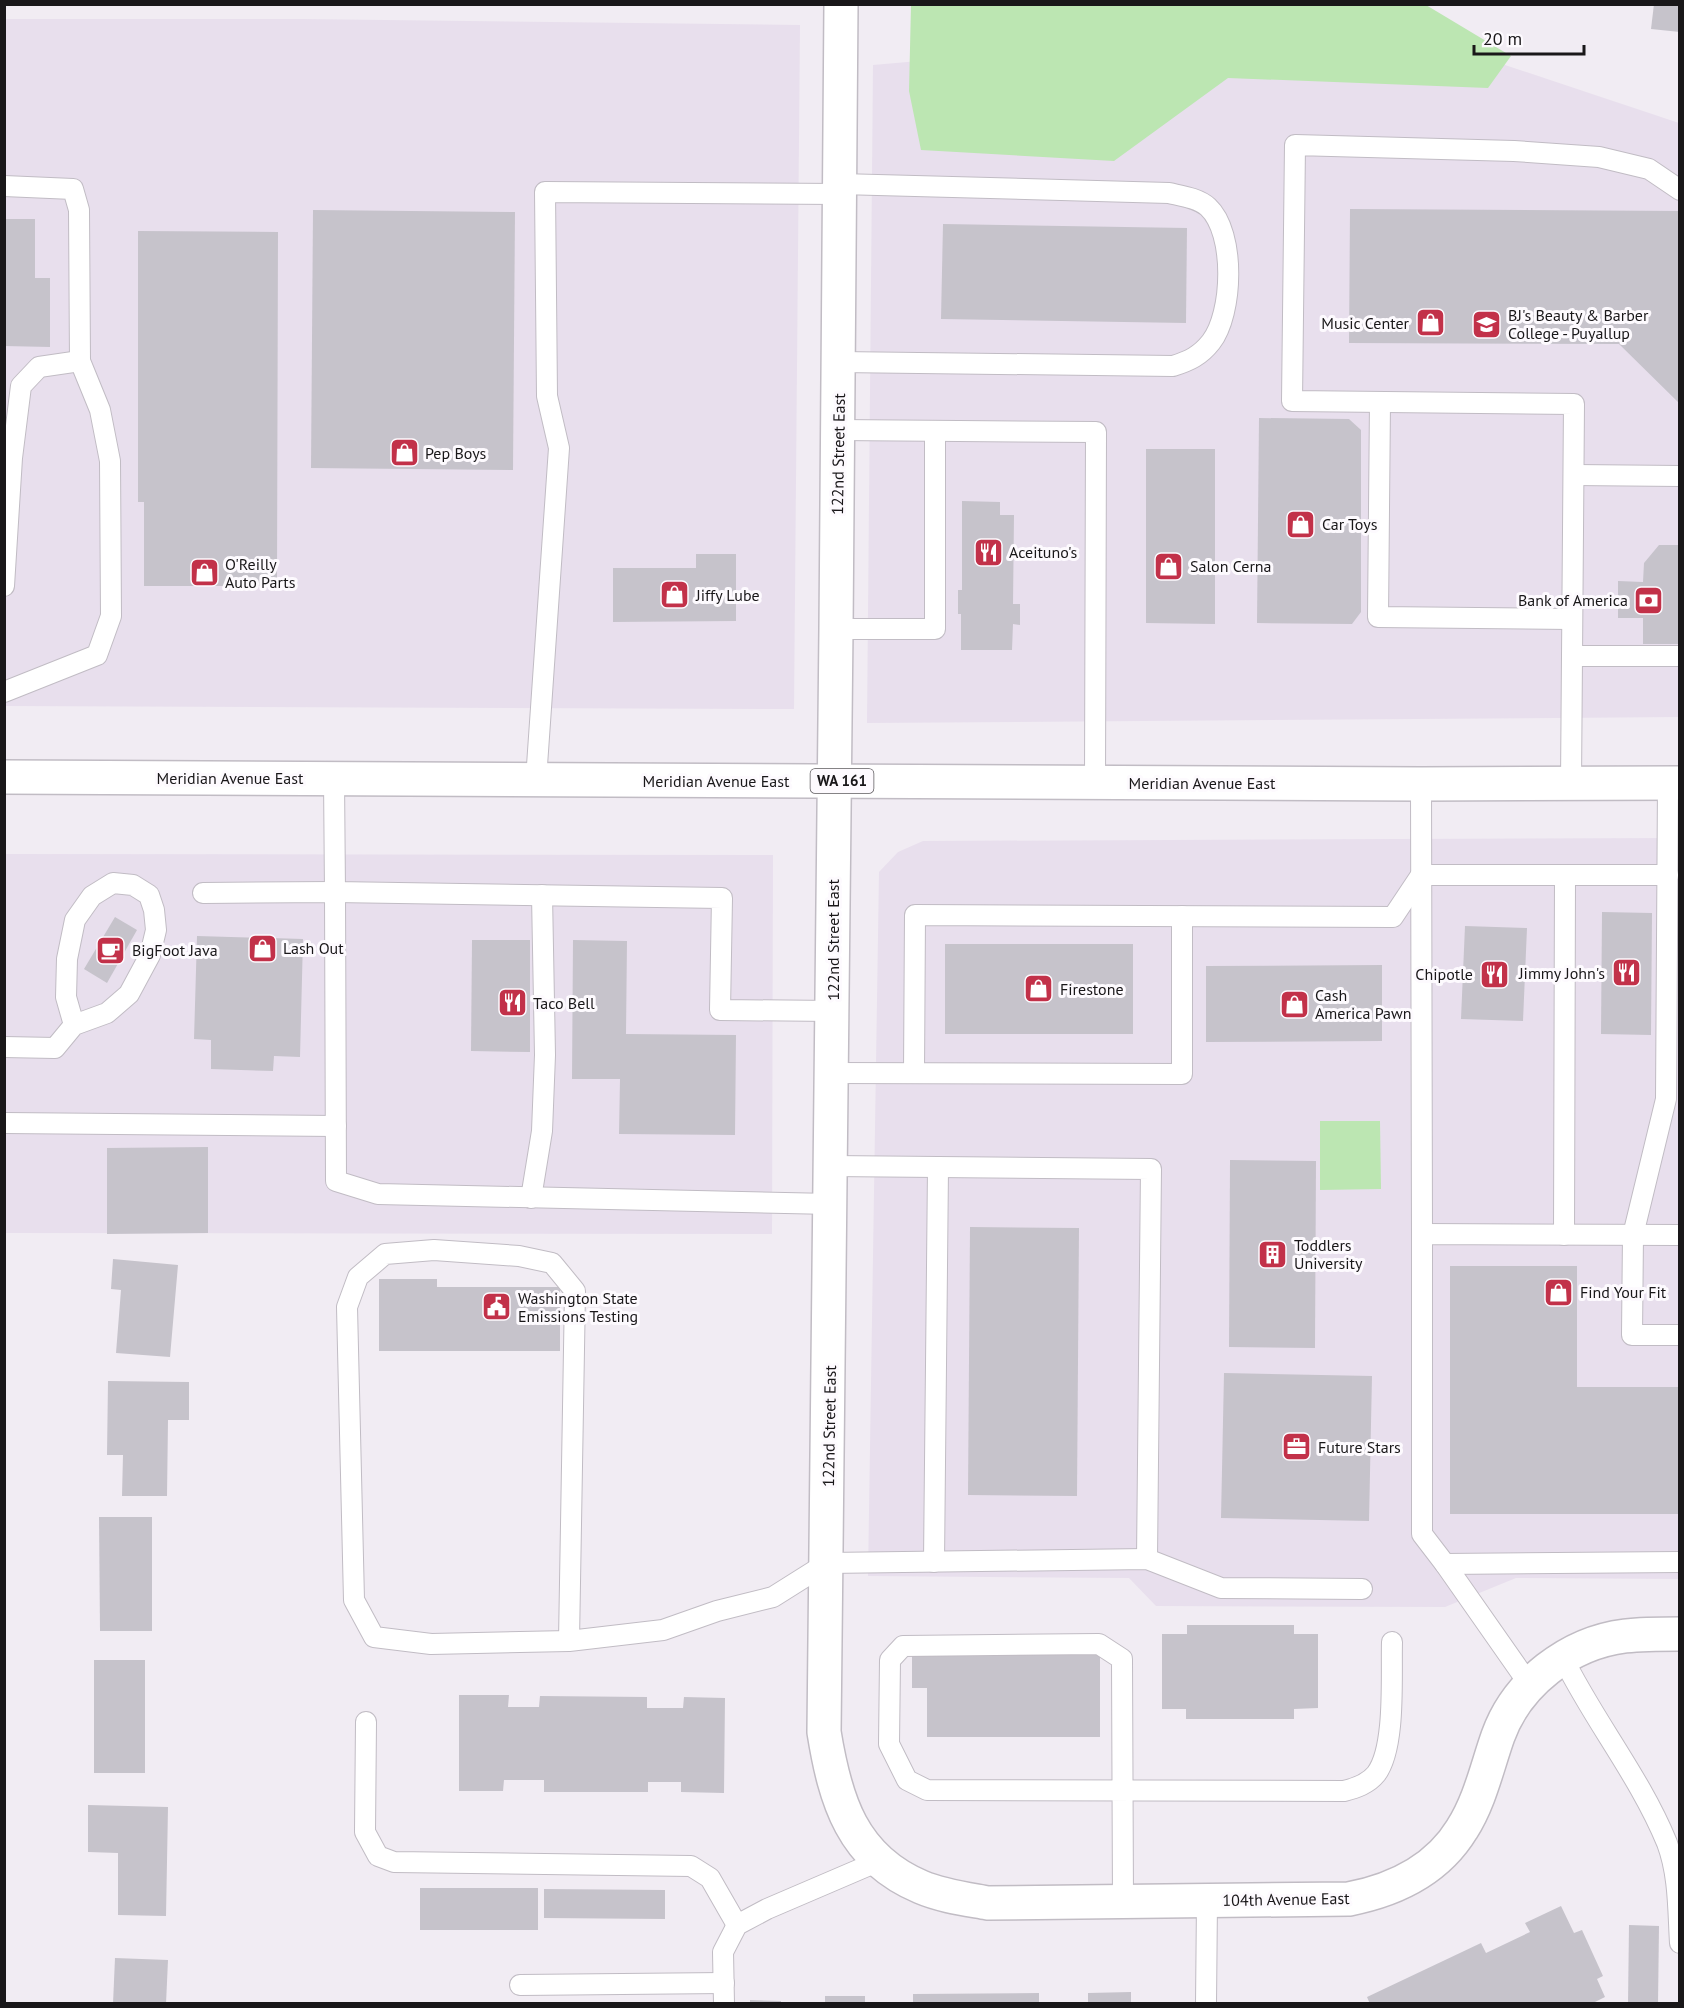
<svg xmlns="http://www.w3.org/2000/svg" width="1684" height="2008" font-family="'PT Sans',sans-serif">
<style>
.built{fill:#e8dfed}
.green{fill:#bce6b2}
.building{fill:#c6c3cb}
.lines{fill:none;stroke-linecap:round;stroke-linejoin:round}
.service-casing{stroke:#c1bcc4;stroke-width:22}
.minor-casing{stroke:#c1bcc4;stroke-width:36}
.primary-casing{stroke:#c1bcc4;stroke-width:36}
.service{stroke:#fff;stroke-width:20}
.minor{stroke:#fff;stroke-width:33}
.primary{stroke:#fff;stroke-width:33}
.labels{text-anchor:middle;stroke-width:6;stroke-linejoin:round;paint-order:stroke}
.shield{fill:#fdfafe;stroke:#5d5b5e;stroke-width:1.5}
.shield-label{font-size:15px;font-weight:bold;fill:#191719}
.poi-label{font-size:16px;fill:#191719;stroke:#fdfafe;text-anchor:start}
.street-label{font-size:16px;fill:#191719;stroke:#fdfafe}
</style>
<rect width="100%" height="100%" fill="#f1ecf3"/>
<g class="built">
<path d="M 5,19 L 302,19 L 800,25 L 794,709 L 5,706 Z"/>
<path d="M 1313,26 L 1409,33 L 1679,123 L 1679,717 L 867,723 L 873,65 Z"/>
<path d="M 1679,838 L 1679,1579 L 1516,1578 L 1445,1607 L 1156,1606 L 1129,1578 L 868,1576 L 879,872 L 898,852 L 923,841 Z"/>
<path d="M 5,854 L 773,855 L 772,1234 L 5,1233 Z"/>
</g>
<g class="green">
<path d="M 911,5 L 1426,5 L 1511,56 L 1488,88 L 1228,78 L 1114,161 L 921,150 L 909,91 Z"/>
<path d="M 1320,1121 L 1380,1121 L 1381,1189 L 1320,1190 Z"/>
</g>
<g class="building">
<path d="M 1654,4 L 1680,4 L 1680,32 L 1651,29 Z"/>
<path d="M 1350,209 L 1680,211 L 1680,404 L 1619,344 L 1349,343 Z"/>
<path d="M 313,210 L 515,212 L 513,470 L 311,468 Z"/>
<path d="M 4,219 L 35,219 L 35,278 L 50,278 L 50,347 L 4,346 Z"/>
<path d="M 943,224 L 1187,228 L 1186,323 L 941,319 Z"/>
<path d="M 138,231 L 278,232 L 277,580 L 264,580 L 264,586 L 144,586 L 144,502 L 138,502 Z"/>
<path d="M 1259,418 L 1349,419 L 1361,430 L 1361,612 L 1352,624 L 1257,623 Z"/>
<path d="M 1146,449 L 1215,449 L 1215,624 L 1146,623 Z"/>
<path d="M 962,501 L 1000,502 L 1000,515 L 1014,515 L 1013,604 L 1020,604 L 1020,625 L 1013,624 L 1012,650 L 961,650 L 961,614 L 958,614 L 958,590 L 962,590 Z"/>
<path d="M 1659,545 L 1680,545 L 1680,644 L 1643,644 L 1643,618 L 1618,618 L 1618,581 L 1643,582 L 1644,563 Z"/>
<path d="M 696,554 L 736,554 L 736,621 L 613,622 L 613,568 L 696,568 Z"/>
<path d="M 1602,912 L 1652,913 L 1651,1035 L 1601,1034 Z"/>
<path d="M 115,917 L 137,930 L 107,983 L 84,969 Z"/>
<path d="M 1465,926 L 1527,928 L 1523,1021 L 1461,1019 Z"/>
<path d="M 197,936 L 303,939 L 300,1057 L 274,1056 L 273,1071 L 211,1069 L 211,1040 L 194,1039 Z"/>
<path d="M 472,940 L 530,940 L 530,1052 L 471,1051 Z"/>
<path d="M 573,940 L 627,941 L 626,1034 L 736,1035 L 735,1135 L 619,1134 L 620,1079 L 572,1079 Z"/>
<rect x="945" y="944" width="188" height="90"/>
<path d="M 1382,965 L 1382,1041 L 1206,1042 L 1206,966 Z"/>
<path d="M 208,1147 L 208,1233 L 107,1234 L 107,1148 Z"/>
<path d="M 1230,1160 L 1316,1161 L 1315,1348 L 1229,1347 Z"/>
<path d="M 970,1227 L 1079,1228 L 1077,1496 L 968,1495 Z"/>
<path d="M 113,1259 L 178,1265 L 170,1357 L 116,1353 L 121,1290 L 111,1289 Z"/>
<path d="M 1450,1266 L 1577,1266 L 1577,1387 L 1680,1387 L 1680,1514 L 1450,1514 Z"/>
<path d="M 379,1279 L 437,1279 L 437,1287 L 560,1287 L 560,1351 L 379,1351 Z"/>
<path d="M 1224,1373 L 1372,1376 L 1369,1521 L 1221,1518 Z"/>
<path d="M 108,1381 L 189,1382 L 189,1420 L 168,1420 L 167,1496 L 122,1496 L 123,1455 L 107,1455 Z"/>
<path d="M 99,1517 L 152,1517 L 152,1631 L 100,1631 Z"/>
<path d="M 1187,1625 L 1294,1625 L 1294,1634 L 1318,1634 L 1318,1708 L 1294,1709 L 1294,1719 L 1186,1719 L 1186,1709 L 1162,1709 L 1162,1634 L 1187,1634 Z"/>
<path d="M 912,1655 L 1100,1655 L 1100,1737 L 927,1737 L 927,1688 L 912,1688 Z"/>
<rect x="94" y="1660" width="51" height="113"/>
<path d="M 459,1695 L 509,1695 L 508,1707 L 539,1707 L 540,1696 L 647,1697 L 647,1708 L 683,1708 L 684,1697 L 725,1698 L 724,1793 L 681,1792 L 681,1782 L 648,1782 L 648,1792 L 544,1792 L 544,1780 L 504,1780 L 503,1791 L 459,1791 Z"/>
<path d="M 88,1805 L 168,1807 L 166,1916 L 118,1915 L 118,1853 L 88,1852 Z"/>
<rect x="420" y="1888" width="118" height="42"/>
<path d="M 544,1889 L 665,1890 L 665,1919 L 544,1918 Z"/>
<path d="M 1561,1906 L 1574,1933 L 1582,1930 L 1603,1976 L 1597,1979 L 1605,1997 L 1591,2004 L 1370,2004 L 1367,1997 L 1481,1943 L 1486,1953 L 1530,1932 L 1525,1923 Z"/>
<path d="M 1629,1925 L 1659,1926 L 1658,2004 L 1628,2004 Z"/>
<path d="M 115,1958 L 168,1960 L 166,2004 L 113,2004 Z"/>
<path d="M 1131,1992 L 1131,2004 L 1088,2004 L 1088,1993 Z"/>
<path d="M 1039,1993 L 1039,2004 L 913,2004 L 913,1994 Z"/>
<rect x="825" y="1996" width="40" height="8"/>
<path d="M 750,2000 L 781,2001 L 781,2004 L 750,2004 Z"/>
</g>
<g class="lines">
<defs>
<g id="service">
<path d="M 4,186 L 73,189 L 79,210 L 80,361 L 100,410 L 110,461 L 111,616 L 97,655 L 4,692"/>
<path d="M 839,362 L 1173,366 C 1189,361 1200,356 1211,342 C 1233,314 1236,233 1208,207 C 1198,198 1182,196 1169,193 L 840,184"/>
<path d="M 1380,402 L 1378,617 L 1572,619"/>
<path d="M 838,430 L 1096,432 L 1095,782"/>
<path d="M 1574,475 L 1680,476"/>
<path d="M 4,586 L 12,458 L 21,386 L 39,367 L 80,361"/>
<path d="M 836,629 L 935,629 L 935,431"/>
<path d="M 1572,656 L 1680,656"/>
<path d="M 334,779 L 335,892 L 722,898 L 720,1010 L 833,1011"/>
<path d="M 536,780 L 559,448 L 547,396 L 545,192 L 840,194"/>
<path d="M 1668,783 L 1666,1099 L 1633,1235 L 1632,1335 L 1680,1335"/>
<path d="M 1421,784 L 1422,1234"/>
<path d="M 1571,784 L 1574,404 L 1292,401 L 1295,145 L 1514,151 L 1599,157 L 1649,169 L 1680,190"/>
<path d="M 203,893 L 335,892 L 336,1181 L 378,1194 L 831,1204"/>
<path d="M 4,1047 L 55,1048 L 74,1025 L 107,1013 L 129,994 L 150,955 L 156,930 L 154,910 L 149,895 L 133,885 L 113,883 L 92,896 L 75,920 L 67,959 L 66,997 L 74,1025"/>
<path d="M 832,1073 L 1182,1074 L 1182,916"/>
<path d="M 914,1073 L 915,915 L 1393,917 L 1421,875 L 1668,875"/>
<path d="M 4,1123 L 336,1126"/>
<path d="M 831,1166 L 1151,1169 L 1147,1559"/>
<path d="M 531,1198 L 542,1131 L 545,1055 L 542,895"/>
<path d="M 1564,1235 L 1565,875"/>
<path d="M 934,1562 L 938,1168"/>
<path d="M 1445,1564 L 1680,1562"/>
<path d="M 569,1641 L 431,1644 L 374,1637 L 354,1600 L 347,1307 L 358,1277 L 385,1254 L 434,1250 L 519,1256 L 552,1263 L 575,1291 L 569,1641 L 663,1630 L 717,1611 L 773,1597 L 827,1563 L 1147,1559 L 1221,1588 L 1362,1589"/>
<path d="M 1563,1658 C 1594,1721 1640,1777 1667,1843 C 1679,1875 1678,1910 1680,1943"/>
<path d="M 1529,1684 L 1445,1564 L 1422,1534 L 1422,1234 L 1680,1235"/>
<path d="M 366,1722 L 365,1832 L 378,1856 L 394,1862 L 691,1866 L 710,1878 L 737,1925"/>
<path d="M 1123,1902 L 1122,1659 L 1099,1644 L 903,1646 L 890,1660 L 889,1744 L 907,1780 L 927,1790 L 1344,1791 C 1356,1788 1368,1784 1376,1774 C 1396,1748 1391,1676 1392,1642"/>
<path d="M 520,1985 L 724,1983"/>
<path d="M 724,2004 L 723,1952 L 737,1925 L 767,1909 L 879,1861"/>
<path d="M 1206,2004 L 1207,1901"/>
</g>
<path id="minor" d="M 841,4 L 836,629 L 824,1732 C 835,1800 852,1858 921,1887 C 942,1896 966,1899 988,1903 L 1349,1899 C 1395,1890 1437,1870 1462,1829 C 1480,1801 1487,1767 1498,1736 C 1517,1683 1569,1643 1625,1636 C 1643,1634 1661,1634 1680,1634"/>
<path id="primary" d="M 4,777 L 1421,784 L 1680,783"/>
</defs>
<use href="#service" class="service-casing"/>
<use href="#minor" class="minor-casing"/>
<use href="#primary" class="primary-casing"/>
<use href="#service" class="service"/>
<use href="#minor" class="minor"/>
<use href="#primary" class="primary"/>
</g>
<defs>
<symbol id="shop-square" viewBox="-11 -11 22 22"><rect x="-9" y="-9" width="18" height="18" rx="4" fill="#c23149" stroke="#fdfafe"/><path d="M-5-2.5h2.3a2.7 3.5 0 0 1 5.4 0H5L5.5 6h-11ZM-1.5-2.5h3a1.5 2.3 0 0 0-3 0Z" fill="#fff"/></symbol>
<symbol id="university-square" viewBox="-11 -11 22 22"><rect x="-9" y="-9" width="18" height="18" rx="4" fill="#c23149" stroke="#fdfafe"/><path d="M0-5L7-2L0 1L-7-2ZM-4 1L0 2.5L4 1V4Q0 6-4 4Z" fill="#fff"/></symbol>
<symbol id="restaurant-square" viewBox="-11 -11 22 22"><rect x="-9" y="-9" width="18" height="18" rx="4" fill="#c23149" stroke="#fdfafe"/><path d="M-5-6h1v4h1v-4h1v4h1v-4h1v5L-1.5 .5V6h-2V.5L-5-1ZM5-6V6H3V1.5H1.5Q1.5-4 5-6Z" fill="#fff"/></symbol>
<symbol id="bank-square" viewBox="-11 -11 22 22"><rect x="-9" y="-9" width="18" height="18" rx="4" fill="#c23149" stroke="#fdfafe"/><path d="M-6-4H6V4H-6ZM0-2.3a2.3 2.3 0 1 0 0 4.6a2.3 2.3 0 1 0 0-4.6Z" fill="#fff"/></symbol>
<symbol id="cafe-square" viewBox="-11 -11 22 22"><rect x="-9" y="-9" width="18" height="18" rx="4" fill="#c23149" stroke="#fdfafe"/><path d="M-5.5-4.5H6V0H3Q3 3.5 0 3.5H-2.5Q-5.5 3.5-5.5 0ZM3-3.2v2h1.7v-2ZM-6 4.5H4V6H-6Z" fill="#fff"/></symbol>
<symbol id="building-square" viewBox="-11 -11 22 22"><rect x="-9" y="-9" width="18" height="18" rx="4" fill="#c23149" stroke="#fdfafe"/><path d="M-4-6H4V6H1V3H-1V6H-4ZM-2.5-4.3h1.7v1.8h-1.7ZM.8-4.3h1.7v1.8H.8ZM-2.5-1h1.7V.8h-1.7ZM.8-1h1.7V.8H.8Z" fill="#fff"/></symbol>
<symbol id="civic-square" viewBox="-11 -11 22 22"><rect x="-9" y="-9" width="18" height="18" rx="4" fill="#c23149" stroke="#fdfafe"/><path d="M-.6-6.5H3V-4.5H.6V-3L4-1V1h2V6H-6V1h2V-1L-.6-3ZM-1.2 2.5V6h2.4V2.5Z" fill="#fff"/></symbol>
<symbol id="office-square" viewBox="-11 -11 22 22"><rect x="-9" y="-9" width="18" height="18" rx="4" fill="#c23149" stroke="#fdfafe"/><path d="M-6-3h4V-5.5h4V-3h4V5H-6ZM-1-4.5V-3h2v-1.5ZM-6 0V1H6V0Z" fill="#fff"/></symbol>
</defs>
<g fill-rule="evenodd">
<use href="#shop-square" x="1414" y="306" width="33" height="33"/>
<use href="#university-square" x="1470" y="308" width="33" height="33"/>
<use href="#shop-square" x="388" y="436" width="33" height="33"/>
<use href="#shop-square" x="1284" y="508" width="33" height="33"/>
<use href="#restaurant-square" x="972" y="536" width="33" height="33"/>
<use href="#shop-square" x="1152" y="550" width="33" height="33"/>
<use href="#shop-square" x="188" y="556" width="33" height="33"/>
<use href="#shop-square" x="658" y="578" width="33" height="33"/>
<use href="#bank-square" x="1632" y="584" width="33" height="33"/>
<use href="#shop-square" x="246" y="932" width="33" height="33"/>
<use href="#cafe-square" x="94" y="934" width="33" height="33"/>
<use href="#restaurant-square" x="1610" y="956" width="33" height="33"/>
<use href="#restaurant-square" x="1478" y="958" width="33" height="33"/>
<use href="#shop-square" x="1022" y="972" width="33" height="33"/>
<use href="#restaurant-square" x="496" y="986" width="33" height="33"/>
<use href="#shop-square" x="1278" y="988" width="33" height="33"/>
<use href="#building-square" x="1256" y="1238" width="33" height="33"/>
<use href="#shop-square" x="1542" y="1276" width="33" height="33"/>
<use href="#civic-square" x="480" y="1290" width="33" height="33"/>
<use href="#office-square" x="1280" y="1430" width="33" height="33"/>
</g>
<g class="labels">
<rect class="shield" x="810.5" y="769" width="63" height="24" rx="4.5"/>
<g class="shield-label">
<text x="842" y="786">WA 161</text>
</g>
<g class="poi-label">
<text x="1508" y="321">BJ's Beauty &amp; Barber<tspan x="1508" dy="18">College - Puyallup</tspan></text>
<text x="1409" y="329" text-anchor="end">Music Center</text>
<text x="425" y="459">Pep Boys</text>
<text x="1322" y="530">Car Toys</text>
<text x="1009" y="558">Aceituno's</text>
<text x="225" y="570">O'Reilly<tspan x="225" dy="18">Auto Parts</tspan></text>
<text x="1190" y="572">Salon Cerna</text>
<text x="696" y="601">Jiffy Lube</text>
<text x="1628" y="606" text-anchor="end">Bank of America</text>
<text x="283" y="954">Lash Out</text>
<text x="132" y="956">BigFoot Java</text>
<text x="1605" y="979" text-anchor="end">Jimmy John's</text>
<text x="1473" y="980" text-anchor="end">Chipotle</text>
<text x="1060" y="995">Firestone</text>
<text x="1315" y="1001">Cash<tspan x="1315" dy="18">America Pawn</tspan></text>
<text x="533" y="1009">Taco Bell</text>
<text x="1294" y="1251">Toddlers<tspan x="1294" dy="18">University</tspan></text>
<text x="1580" y="1298">Find Your Fit</text>
<text x="518" y="1304">Washington State<tspan x="518" dy="18">Emissions Testing</tspan></text>
<text x="1318" y="1453">Future Stars</text>
</g>
<g class="street-label">
<text transform="translate(838 454) rotate(-89)" y="6">122nd Street East</text>
<text x="230" y="784">Meridian Avenue East</text>
<text x="716" y="787">Meridian Avenue East</text>
<text x="1202" y="789">Meridian Avenue East</text>
<text transform="translate(833 940) rotate(-90)" y="6">122nd Street East</text>
<text transform="translate(829 1426) rotate(-89)" y="6">122nd Street East</text>
<text transform="translate(1286 1899) rotate(-1)" y="6">104th Avenue East</text>
</g>
</g>
<rect width="1684" height="2008" fill="none" stroke="#191719" stroke-width="12"/>
<path d="M1474 45v9h110v-9" fill="none" stroke="#191719" stroke-width="3"/>
<text x="1483" y="45" font-size="18" fill="#191719" stroke="#fdfafe" stroke-width="4.5" paint-order="stroke">20 m</text>
</svg>
